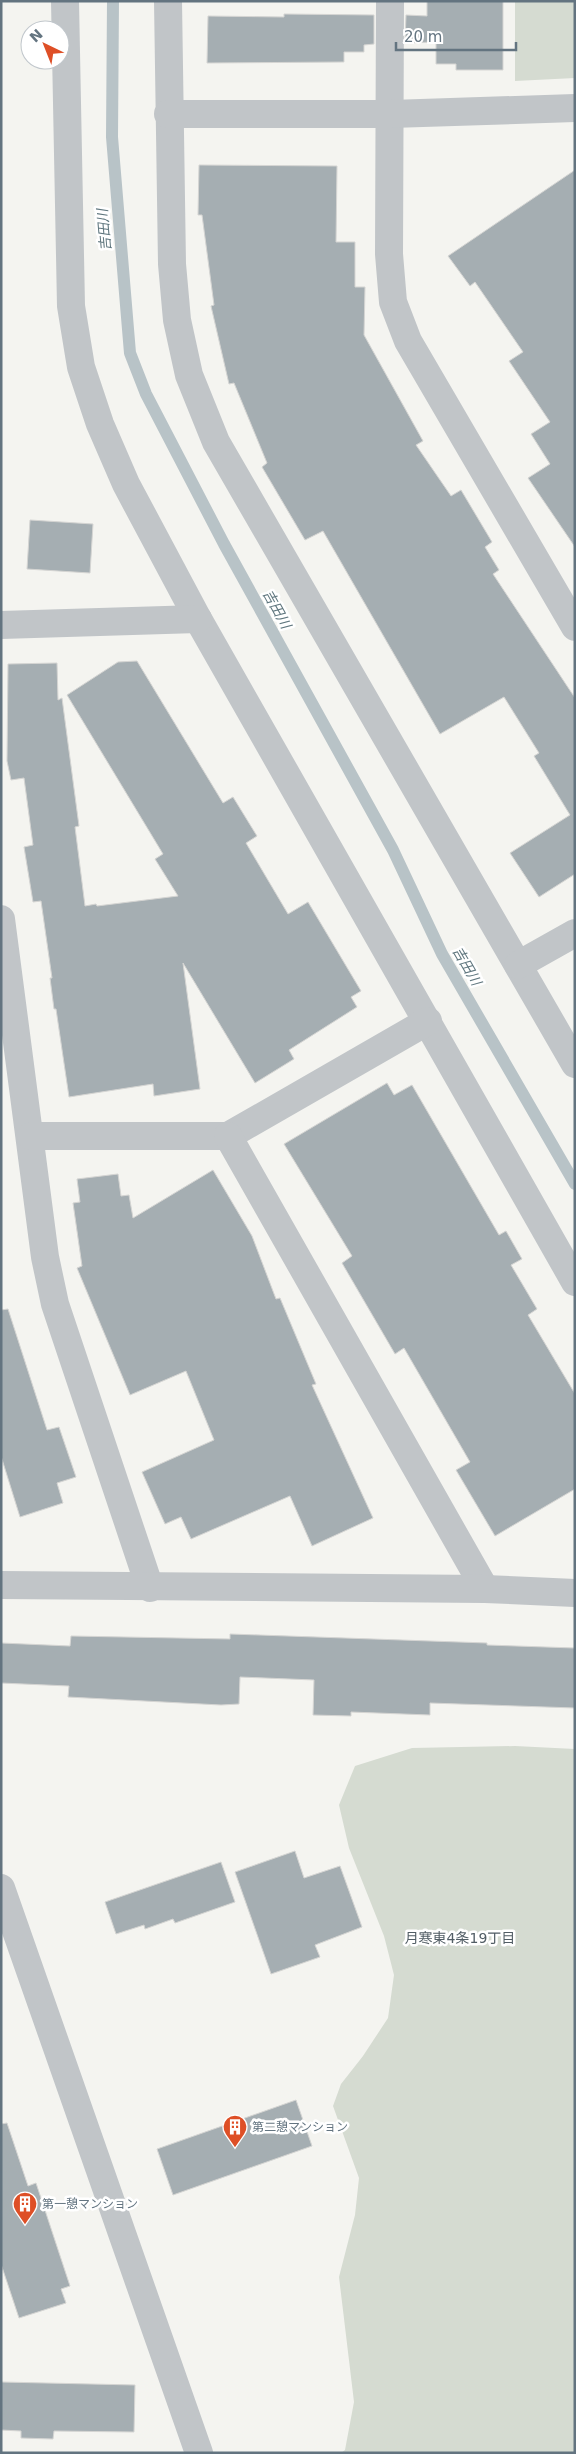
<svg xmlns="http://www.w3.org/2000/svg" width="576" height="2454" font-family="'DejaVu Sans','Noto Sans JP',sans-serif">
<style>
.green{fill:#d5dbd1}
.lines{fill:none;stroke-linecap:round;stroke-linejoin:round}
.stream{stroke:#b8c3c7;stroke-width:12}
.building{fill:#a5aeb2;stroke:#d5d5d3}
.minor{stroke:#c1c5c8;stroke-width:28}
.labels{text-anchor:middle;stroke-width:5;stroke-linejoin:round;paint-order:stroke}
.poi-label{font-size:12px;fill:#637480;stroke:#fff;text-anchor:start}
.water-label{font-size:14px;font-style:italic;fill:#5f767e;stroke:#fff}
.neighbourhood-label{font-size:14px;fill:#515d65;stroke:#fff}
</style>
<rect width="100%" height="100%" fill="#f4f4f0"/>
<g class="green">
<path d="M 515,1 L 575,1 L 575,78 L 515,81 Z"/>
<path d="M 515,1746 L 575,1749 L 575,2453 L 341,2453 L 345,2450 L 354,2402 L 339,2277 L 355,2215 L 359,2178 L 333,2106 L 341,2084 L 363,2056 L 388,2018 L 394,1975 L 384,1936 L 349,1848 L 339,1805 L 355,1766 L 412,1748 Z"/>
</g>
<g class="lines">
<path class="stream" d="M 113,1 L 112,137 L 130,353 L 146,394 L 224,544 L 393,850 L 442,954 L 575,1184"/>
</g>
<g class="building">
<path d="M 427,1 L 503,1 L 503,70 L 456,70 L 456,64 L 436,64 L 436,42 L 405,43 L 406,15 L 427,16 Z"/>
<path d="M 284,14 L 374,15 L 374,44 L 364,45 L 364,52 L 344,52 L 344,62 L 207,63 L 208,16 L 284,17 Z"/>
<path d="M 199,165 L 337,166 L 336,242 L 355,242 L 355,287 L 365,287 L 364,335 L 423,441 L 416,445 L 451,496 L 461,490 L 492,542 L 485,547 L 499,570 L 493,574 L 575,698 L 575,874 L 539,897 L 510,853 L 570,815 L 534,756 L 539,753 L 504,697 L 440,734 L 323,531 L 305,540 L 262,467 L 267,463 L 234,383 L 229,384 L 211,306 L 214,305 L 202,215 L 198,215 Z"/>
<path d="M 575,170 L 575,547 L 528,478 L 550,464 L 531,434 L 550,422 L 509,361 L 523,352 L 475,282 L 470,286 L 448,256 Z"/>
<path d="M 30,520 L 93,524 L 90,573 L 27,569 Z"/>
<path d="M 137,661 L 223,803 L 233,797 L 257,836 L 246,843 L 288,914 L 308,902 L 361,991 L 351,997 L 357,1007 L 289,1050 L 294,1059 L 255,1083 L 183,963 L 200,1089 L 154,1096 L 153,1084 L 69,1097 L 56,1009 L 54,1009 L 50,978 L 52,978 L 41,901 L 33,902 L 24,847 L 33,845 L 24,778 L 11,780 L 7,761 L 8,664 L 57,663 L 58,700 L 62,698 L 79,826 L 75,827 L 85,906 L 96,904 L 97,906 L 178,896 L 155,859 L 163,854 L 67,695 L 118,662 Z"/>
<path d="M 387,1083 L 394,1095 L 412,1085 L 499,1235 L 506,1231 L 522,1259 L 511,1265 L 537,1309 L 528,1315 L 575,1394 L 575,1489 L 495,1536 L 456,1470 L 470,1462 L 404,1348 L 395,1354 L 342,1263 L 352,1256 L 284,1144 Z"/>
<path d="M 213,1170 L 252,1236 L 276,1299 L 280,1298 L 316,1384 L 312,1385 L 373,1518 L 312,1546 L 290,1496 L 191,1539 L 181,1517 L 165,1524 L 142,1472 L 214,1440 L 186,1371 L 130,1395 L 77,1268 L 82,1266 L 73,1203 L 80,1202 L 77,1179 L 118,1174 L 121,1196 L 129,1195 L 133,1218 Z"/>
<path d="M 8,1309 L 47,1430 L 59,1427 L 76,1477 L 57,1483 L 63,1503 L 20,1517 L 1,1456 L 1,1310 Z"/>
<path d="M 230,1634 L 487,1643 L 487,1645 L 575,1648 L 575,1708 L 430,1703 L 430,1715 L 351,1712 L 351,1716 L 313,1715 L 314,1680 L 240,1677 L 239,1704 L 221,1705 L 68,1697 L 69,1686 L 1,1683 L 1,1643 L 70,1646 L 71,1636 L 230,1639 Z"/>
<path d="M 295,1851 L 304,1878 L 340,1866 L 362,1927 L 315,1945 L 320,1957 L 271,1974 L 235,1872 Z"/>
<path d="M 221,1862 L 235,1902 L 175,1923 L 173,1919 L 145,1929 L 144,1925 L 116,1934 L 105,1902 Z"/>
<path d="M 296,2100 L 312,2146 L 173,2195 L 157,2149 Z"/>
<path d="M 7,2123 L 28,2186 L 36,2183 L 70,2286 L 61,2289 L 66,2303 L 19,2318 L 1,2264 L 1,2124 Z"/>
<path d="M 1,2382 L 135,2385 L 134,2432 L 54,2431 L 53,2439 L 21,2438 L 21,2431 L 1,2430 Z"/>
</g>
<g class="lines">
<g class="minor">
<path d="M 65,1 L 71,306 L 81,367 L 100,424 L 126,484 L 198,619 L 575,1282"/>
<path d="M 168,1 L 172,264 L 177,320 L 189,375 L 216,442 L 575,1064"/>
<path d="M 390,1 L 389,254 L 393,302 L 408,341 L 575,627"/>
<path d="M 168,114 L 391,114 L 575,108"/>
<path d="M 1,625 L 198,619"/>
<path d="M 1,919 L 45,1257 L 55,1304 L 150,1588"/>
<path d="M 518,965 L 575,933"/>
<path d="M 31,1136 L 228,1136 L 428,1021"/>
<path d="M 228,1136 L 485,1589"/>
<path d="M 1,1585 L 485,1589 L 575,1593"/>
<path d="M 1,1888 L 199,2453"/>
</g>
</g>
<defs>
<symbol id="building-pin" viewBox="-11 -11 22 30"><path d="M0 17L-7.5 6A9.5 9.5 0 1 1 7.5 6Z" fill="#de4f26" stroke="#fff"/><path d="M-4-6H4V6H1V3H-1V6H-4ZM-2.5-4.3h1.7v1.8h-1.7ZM.8-4.3h1.7v1.8H.8ZM-2.5-1h1.7V.8h-1.7ZM.8-1h1.7V.8H.8Z" fill="#fff"/></symbol>
</defs>
<g fill-rule="evenodd">
<use href="#building-pin" x="221" y="2113" width="28" height="38"/>
<use href="#building-pin" x="11" y="2190" width="28" height="38"/>
</g>
<g class="labels">
<g class="poi-label">
<text x="252" y="2131">第二憩マンション</text>
<text x="42" y="2208">第一憩マンション</text>
</g>
<g class="water-label">
<text transform="translate(104 230) rotate(-95)" y="5">吉田川</text>
<text transform="translate(277 609) rotate(61)" y="5">吉田川</text>
<text transform="translate(467 966) rotate(60)" y="5">吉田川</text>
</g>
<g class="neighbourhood-label">
<text x="460" y="1943">月寒東4条19丁目</text>
</g>
</g>
<rect width="576" height="2454" fill="none" stroke="#637480" stroke-width="5"/>
<g transform="translate(45 45) rotate(317)"><circle r="24" fill="#ffffff" stroke="#c1c7cc"/>
<path d="M0-4L9 19L0 12L-9 19Z" fill="#de4f26"/>
<text y="-8" font-size="14" font-weight="bold" text-anchor="middle" fill="#637480">N</text>
</g>
<path d="M396 42v8h120v-8" fill="none" stroke="#637480" stroke-width="2.5"/>
<text x="404" y="42" font-size="15" fill="#637480" stroke="#ffffff" stroke-width="4" paint-order="stroke">20 m</text>
</svg>
